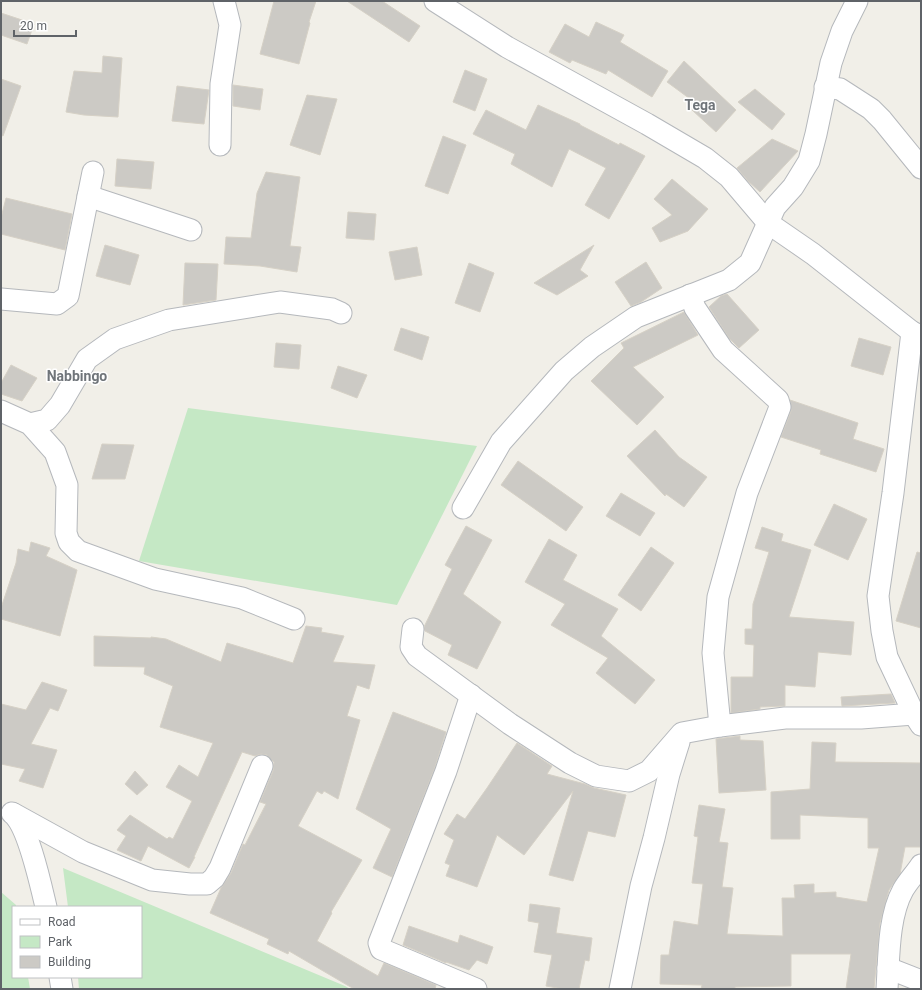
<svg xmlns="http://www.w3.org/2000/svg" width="922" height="990" font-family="Roboto,sans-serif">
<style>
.green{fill:#c5e8c5}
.building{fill:#cccac5;stroke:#d6d1c6}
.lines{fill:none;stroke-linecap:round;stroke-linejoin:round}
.minor-casing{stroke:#b5b8bc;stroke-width:23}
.minor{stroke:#fff;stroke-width:21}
.labels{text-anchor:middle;stroke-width:3;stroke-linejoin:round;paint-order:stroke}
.quarter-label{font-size:14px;font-weight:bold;fill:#70757a;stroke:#fff}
</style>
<rect width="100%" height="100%" fill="#f1efe8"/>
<g class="green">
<path d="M 188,408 L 477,446 L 397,605 L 139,561 Z"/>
<path d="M 63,868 L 345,986 L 350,989 L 79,989 L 78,977 L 141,977 L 141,907 L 68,907 Z"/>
<path d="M 1,892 L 16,905 L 16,907 L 13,907 L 13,977 L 28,977 L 30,989 L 1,989 Z"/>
</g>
<g class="building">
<path d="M 274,1 L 316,1 L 309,22 L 310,23 L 299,64 L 260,54 Z"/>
<path d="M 347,1 L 382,1 L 420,26 L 409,42 Z"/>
<path d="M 1,13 L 34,24 L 27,44 L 1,35 Z"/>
<path d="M 596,22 L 624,35 L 620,42 L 668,71 L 652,97 L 608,70 L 606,74 L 572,60 L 570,63 L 549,52 L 565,24 L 589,37 Z"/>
<path d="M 103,56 L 122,58 L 118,117 L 84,115 L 66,112 L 74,71 L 102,73 Z"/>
<path d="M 684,61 L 736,110 L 716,132 L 692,110 L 697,104 L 667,82 Z"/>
<path d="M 465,70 L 487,79 L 475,111 L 453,102 Z"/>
<path d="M 1,79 L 21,86 L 3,136 L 1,135 Z"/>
<path d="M 233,85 L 263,89 L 260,110 L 233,106 Z"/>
<path d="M 177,86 L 209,90 L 204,124 L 172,121 Z"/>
<path d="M 755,89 L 785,114 L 772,130 L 738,102 Z"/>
<path d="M 307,95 L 337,99 L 320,155 L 290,145 Z"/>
<path d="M 538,105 L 580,124 L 580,125 L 619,145 L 620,143 L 645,156 L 609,219 L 585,205 L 606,168 L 569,149 L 552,187 L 511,164 L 515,154 L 473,134 L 486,110 L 526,130 Z"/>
<path d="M 443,136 L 466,145 L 448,194 L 425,186 Z"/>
<path d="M 772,139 L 798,151 L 760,192 L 748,181 L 737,168 Z"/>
<path d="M 117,159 L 154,162 L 151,189 L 115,186 Z"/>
<path d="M 266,172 L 300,177 L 290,246 L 301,247 L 297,272 L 260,266 L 224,264 L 226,237 L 251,238 L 257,193 Z"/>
<path d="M 672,179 L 708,209 L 688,231 L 660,242 L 652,228 L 672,215 L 654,199 Z"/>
<path d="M 6,198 L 72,214 L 65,250 L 1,234 L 1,218 Z"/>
<path d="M 348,212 L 376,214 L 374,240 L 346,238 Z"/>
<path d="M 105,245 L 139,255 L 130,285 L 96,276 Z"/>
<path d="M 594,245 L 580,270 L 588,276 L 557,295 L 534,283 Z"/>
<path d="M 417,247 L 422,275 L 395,280 L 389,252 Z"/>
<path d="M 646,262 L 662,288 L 641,302 L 631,306 L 615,282 Z"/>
<path d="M 185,263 L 218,264 L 216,300 L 183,305 Z"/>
<path d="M 469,263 L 494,273 L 480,312 L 455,303 Z"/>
<path d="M 727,294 L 759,330 L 739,348 L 729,338 L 709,307 L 721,296 Z"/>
<path d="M 684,312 L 698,335 L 633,367 L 664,397 L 637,425 L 591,381 L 624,348 L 621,343 Z"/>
<path d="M 401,328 L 429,337 L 422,360 L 394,350 Z"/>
<path d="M 859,338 L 891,347 L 883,375 L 851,366 Z"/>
<path d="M 276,343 L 301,345 L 299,369 L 274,367 Z"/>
<path d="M 11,365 L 37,378 L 22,401 L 1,394 L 1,383 Z"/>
<path d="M 338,366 L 367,375 L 357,398 L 331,388 Z"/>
<path d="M 790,400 L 858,423 L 853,439 L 884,449 L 876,472 L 820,454 L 821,450 L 781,437 L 791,411 Z"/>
<path d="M 655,430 L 679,457 L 707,477 L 684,507 L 666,494 L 665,496 L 627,456 Z"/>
<path d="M 102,444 L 134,445 L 125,479 L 92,479 Z"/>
<path d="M 518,461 L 583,507 L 566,531 L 501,485 Z"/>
<path d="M 621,493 L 655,513 L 640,536 L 606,516 Z"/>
<path d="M 834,504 L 867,519 L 848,560 L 814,545 Z"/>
<path d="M 466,526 L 492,540 L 463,594 L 501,622 L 477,669 L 448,655 L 452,645 L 425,631 L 424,627 L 452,569 L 445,565 Z"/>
<path d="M 762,527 L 783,534 L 781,541 L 811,550 L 789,617 L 854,622 L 851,655 L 818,652 L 815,687 L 785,685 L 785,706 L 760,707 L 760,709 L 731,713 L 731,677 L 753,677 L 754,645 L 745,644 L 745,629 L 752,629 L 753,604 L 769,552 L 755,548 Z"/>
<path d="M 549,539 L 577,555 L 563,580 L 618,609 L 601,636 L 655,680 L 635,704 L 596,673 L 608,658 L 551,625 L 565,604 L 525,582 Z"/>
<path d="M 31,542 L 50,548 L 46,556 L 77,570 L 60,636 L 1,619 L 1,608 L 16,563 L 18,549 L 29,552 Z"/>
<path d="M 651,547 L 674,563 L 641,611 L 618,595 Z"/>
<path d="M 917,552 L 921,553 L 921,628 L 896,621 Z"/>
<path d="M 306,626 L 322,628 L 321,632 L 344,636 L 333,662 L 375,665 L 369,689 L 357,685 L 347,716 L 360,720 L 338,799 L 324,791 L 322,794 L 317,791 L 298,826 L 362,860 L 331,912 L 332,913 L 317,941 L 378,976 L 384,963 L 436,985 L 435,989 L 354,989 L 289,951 L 288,954 L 267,944 L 269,939 L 210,913 L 221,888 L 231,873 L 243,844 L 245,845 L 266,804 L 260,802 L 273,771 L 274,762 L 267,755 L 261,754 L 255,756 L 242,752 L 194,857 L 195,857 L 189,868 L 148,846 L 141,861 L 117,850 L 126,836 L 117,830 L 130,815 L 167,839 L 169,837 L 173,839 L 192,801 L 166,787 L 179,765 L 198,777 L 213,743 L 160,727 L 173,686 L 144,674 L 145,667 L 94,666 L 94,636 L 151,638 L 151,637 L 166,639 L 221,662 L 227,643 L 293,663 Z"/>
<path d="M 42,682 L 67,690 L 58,711 L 50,708 L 31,744 L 57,750 L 43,788 L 19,781 L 25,769 L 1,764 L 1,704 L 26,710 Z"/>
<path d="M 891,694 L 895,703 L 842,706 L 841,697 Z"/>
<path d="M 393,712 L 446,732 L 435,767 L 392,877 L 373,868 L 391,829 L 356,809 Z"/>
<path d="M 740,736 L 740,740 L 763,741 L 766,790 L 719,793 L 716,739 Z"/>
<path d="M 812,742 L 836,743 L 835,762 L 921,763 L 921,847 L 905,847 L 900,874 L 889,890 L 887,897 L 880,923 L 874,989 L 846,989 L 851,954 L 791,954 L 791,986 L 735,987 L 735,989 L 701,989 L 702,985 L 660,984 L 661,955 L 669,955 L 674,921 L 698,925 L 703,884 L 692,883 L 698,837 L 694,836 L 699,805 L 725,809 L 719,842 L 728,843 L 722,887 L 733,888 L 727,934 L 783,936 L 782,898 L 795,898 L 794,885 L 814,884 L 814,893 L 836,892 L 836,897 L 867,902 L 879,848 L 868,848 L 868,818 L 800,815 L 800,839 L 771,839 L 771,792 L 810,789 Z"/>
<path d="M 517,743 L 552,766 L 547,774 L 585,784 L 594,788 L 626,795 L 615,837 L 588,831 L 573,881 L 549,875 L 573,791 L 524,855 L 497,835 L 477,887 L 446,876 L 450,865 L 445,863 L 454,840 L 444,834 L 457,814 L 465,819 L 487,788 Z"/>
<path d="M 135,771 L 148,785 L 137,795 L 125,784 Z"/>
<path d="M 530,904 L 560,908 L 556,933 L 592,938 L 589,961 L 585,960 L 579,989 L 563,989 L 546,986 L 552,955 L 534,952 L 539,923 L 528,921 Z"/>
<path d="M 409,926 L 458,943 L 460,935 L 493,947 L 487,964 L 477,960 L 469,970 L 446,962 L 446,963 L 403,945 Z"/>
</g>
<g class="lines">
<defs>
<g id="minor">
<path d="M 435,1 L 507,47 L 647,124 L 705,158 L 729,177 L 768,223 L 813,254 L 912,332 L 921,336"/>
<path d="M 825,87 L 840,89 L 871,109 L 882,120 L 921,168"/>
<path d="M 220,145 L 221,84 L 230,25 L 224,1"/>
<path d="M 88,196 L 191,230"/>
<path d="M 690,295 L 695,308 L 723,350 L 778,400 L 780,407 L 747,493 L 718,597 L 713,653 L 720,726"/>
<path d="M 1,299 L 57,304 L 68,296 L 93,172"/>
<path d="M 912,332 L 893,493 L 878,596 L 882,631 L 887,657 L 914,714 L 921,725"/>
<path d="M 1,411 L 30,424 L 55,452 L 67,485 L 66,533 L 69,542 L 78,551 L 155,579 L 242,598 L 294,619"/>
<path d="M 30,424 L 47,420 L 60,405 L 87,359 L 115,339 L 169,320 L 280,302 L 332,309 L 341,313"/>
<path d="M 463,508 L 501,442 L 564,371 L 592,347 L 636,317 L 729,280 L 750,263 L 775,207 L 793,187 L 809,161 L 816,134 L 831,63 L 842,31 L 857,1"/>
<path d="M 413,629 L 411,647 L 417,656 L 510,724 L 570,763 L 596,776 L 629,781 L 649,771 L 682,733 L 720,726 L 785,718 L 861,718 L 914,714"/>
<path d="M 471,695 L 446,771 L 379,943 L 381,949 L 476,989"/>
<path d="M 12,813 C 28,825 41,886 46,907"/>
<path d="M 14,814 L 83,852 L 152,880 L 190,884 L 207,884 L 214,878 L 220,868 L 262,766"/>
<path d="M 888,968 L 921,981"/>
<path d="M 60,977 L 62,989"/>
<path d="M 620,989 L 641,886 L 654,838 L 669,774 L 679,742"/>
<path d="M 887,989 C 889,958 888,917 903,890 C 908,881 916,873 921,865"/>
</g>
</defs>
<use href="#minor" class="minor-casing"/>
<use href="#minor" class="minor"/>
</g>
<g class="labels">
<g class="quarter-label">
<text x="700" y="110">Tega</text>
<text x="77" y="381">Nabbingo</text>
</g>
</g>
<rect width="922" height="990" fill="none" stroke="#5f6368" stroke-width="4"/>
<rect x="12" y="906" width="130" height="72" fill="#ffffff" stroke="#bfc1c3"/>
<rect x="20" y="919" width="20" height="6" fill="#ffffff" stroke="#bfc1c3"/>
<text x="48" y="926" font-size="12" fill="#5f6368">Road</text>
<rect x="20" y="936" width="20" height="12" fill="#c5e8c5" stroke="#bfc1c3"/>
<text x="48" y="946" font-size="12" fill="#5f6368">Park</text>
<rect x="20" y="956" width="20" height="12" fill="#cccac5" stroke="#bfc1c3"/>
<text x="48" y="966" font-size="12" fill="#5f6368">Building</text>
<path d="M14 30v6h62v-6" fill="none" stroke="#5f6368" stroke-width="2"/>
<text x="20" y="30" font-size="12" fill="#5f6368" stroke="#ffffff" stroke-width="3" paint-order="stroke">20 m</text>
</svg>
